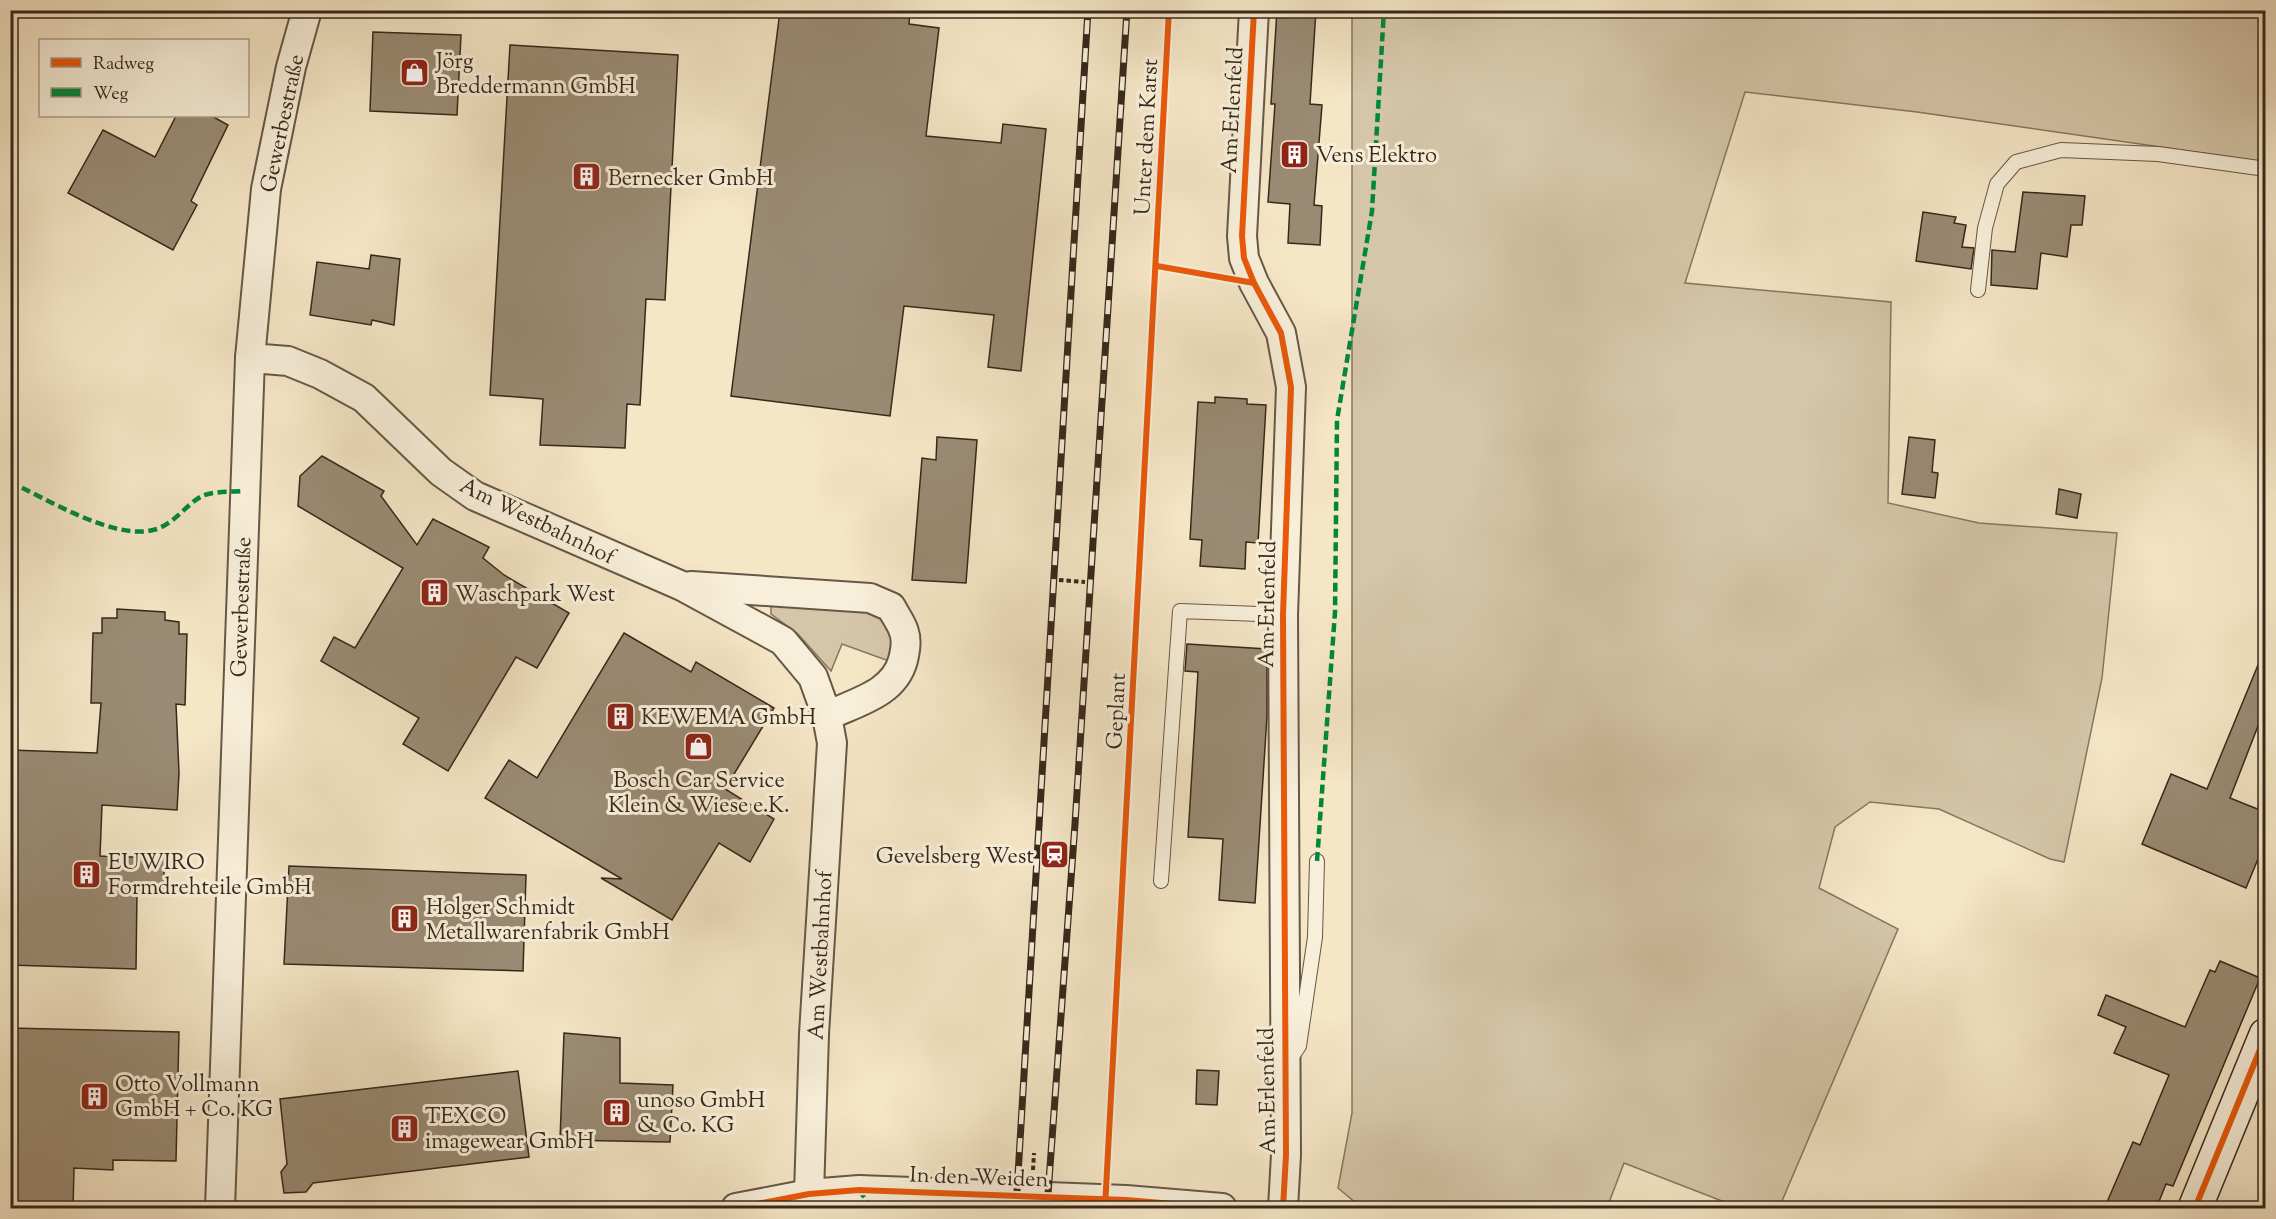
<svg xmlns="http://www.w3.org/2000/svg" width="2276" height="1219" font-family="'Sorts Mill Goudy',serif">
<style>
.green{fill:#d5c6a9;stroke:#867762;stroke-width:1.5}
.building{fill:#9a8b74;stroke:#37281b;stroke-width:1.5}
.lines{fill:none;stroke-linecap:round;stroke-linejoin:round}
.service-casing{stroke:#665846;stroke-width:16}
.minor-casing{stroke:#665846;stroke-width:32}
.secondary-casing{stroke:#37281b;stroke-width:36}
.path{stroke:#37281b;stroke-width:4;stroke-dasharray:4.5 3;stroke-linecap:butt}
.service{stroke:#f8efda;stroke-width:14}
.minor{stroke:#f8efda;stroke-width:28}
.secondary{stroke:#f8efda;stroke-width:33}
.rail-casing{stroke:#37281b;stroke-width:7}
.rail{stroke:#f8efda;stroke-width:4.5;stroke-dasharray:14;stroke-linecap:butt}
.quiet{stroke:#00873e;stroke-width:4.5;stroke-dasharray:9 4.5;stroke-linecap:butt}
.cycleway-casing{stroke:#f8efda;stroke-width:10}
.cycleway{stroke:#e8590c;stroke-width:6}
.labels{text-anchor:middle;stroke-width:6;stroke-linejoin:round;paint-order:stroke}
.poi-label{font-size:22px;fill:#37281b;stroke:#f8efda;text-anchor:start}
.street-label{font-size:22px;fill:#37281b;stroke:#f8efda}
</style>
<rect width="100%" height="100%" fill="#f5e6c6"/>
<filter id="stains"><feTurbulence type="fractalNoise" baseFrequency=".00333" numOctaves="4"/><feColorMatrix values="0 0 0 0 .2 0 0 0 0 .09 0 0 0 0 .02 0 0 0 .5 -.17"/></filter>
<radialGradient id="worn" r=".72"><stop offset=".6" stop-color="#630" stop-opacity="0"/><stop offset="1" stop-color="#630" stop-opacity=".3"/></radialGradient>
<g class="green">
<path d="M 1352,11 L 2265,11 L 2265,162 L 1917,112 L 1745,92 L 1685,283 L 1891,302 L 1888,503 L 1979,523 L 2117,533 L 2102,678 L 2064,862 L 2050,859 L 1939,809 L 1870,802 L 1835,827 L 1819,888 L 1898,929 L 1779,1208 L 1740,1208 L 1624,1163 L 1607,1208 L 1362,1208 L 1338,1188 L 1352,1113 Z"/>
<path d="M 776,604 L 864,610 L 882,618 L 894,640 L 889,661 L 842,644 L 831,671 L 798,634 L 771,614 L 771,607 Z"/>
</g>
<g class="building">
<path d="M 803,10 L 910,10 L 909,24 L 939,28 L 926,136 L 1001,143 L 1003,124 L 1046,129 L 1021,371 L 988,367 L 994,315 L 904,306 L 890,416 L 731,396 L 780,11 L 802,14 Z"/>
<path d="M 1277,10 L 1316,10 L 1310,104 L 1322,105 L 1314,205 L 1322,206 L 1320,245 L 1288,243 L 1290,204 L 1268,202 L 1275,104 L 1271,104 Z"/>
<path d="M 373,32 L 461,35 L 457,115 L 370,111 Z"/>
<path d="M 510,45 L 678,55 L 665,300 L 646,299 L 640,405 L 627,404 L 625,448 L 540,445 L 543,399 L 490,395 Z"/>
<path d="M 176,116 L 212,116 L 228,125 L 191,201 L 197,205 L 173,250 L 68,193 L 103,130 L 155,157 Z"/>
<path d="M 2023,192 L 2085,196 L 2082,225 L 2071,225 L 2067,257 L 2041,253 L 2037,289 L 1991,285 L 1992,250 L 2015,252 Z"/>
<path d="M 1923,212 L 1956,217 L 1954,223 L 1966,225 L 1962,247 L 1974,248 L 1971,269 L 1916,261 Z"/>
<path d="M 371,255 L 400,259 L 394,325 L 372,320 L 371,325 L 310,315 L 317,262 L 369,269 Z"/>
<path d="M 1215,397 L 1247,399 L 1247,404 L 1266,405 L 1258,543 L 1246,542 L 1245,569 L 1200,566 L 1202,540 L 1190,539 L 1198,402 L 1215,403 Z"/>
<path d="M 937,437 L 977,440 L 966,583 L 912,580 L 922,458 L 936,460 Z"/>
<path d="M 1909,437 L 1935,440 L 1932,472 L 1938,473 L 1935,498 L 1902,494 Z"/>
<path d="M 322,456 L 384,491 L 381,496 L 417,545 L 433,519 L 489,547 L 483,558 L 504,575 L 569,613 L 537,668 L 516,657 L 448,771 L 403,744 L 419,718 L 321,661 L 334,637 L 355,648 L 403,568 L 298,506 L 300,476 Z"/>
<path d="M 2059,489 L 2081,494 L 2077,518 L 2056,514 Z"/>
<path d="M 117,609 L 165,612 L 165,620 L 179,622 L 179,634 L 187,634 L 185,705 L 176,704 L 179,773 L 177,810 L 102,805 L 100,856 L 164,858 L 164,893 L 137,891 L 136,969 L 10,965 L 10,750 L 97,753 L 101,703 L 91,703 L 93,633 L 102,633 L 102,618 L 117,618 Z"/>
<path d="M 624,633 L 691,672 L 696,662 L 774,708 L 725,789 L 774,819 L 750,862 L 719,843 L 672,920 L 601,878 L 622,879 L 485,798 L 509,760 L 537,778 Z"/>
<path d="M 1187,644 L 1267,649 L 1267,716 L 1255,903 L 1219,900 L 1223,839 L 1188,837 L 1198,672 L 1185,671 Z"/>
<path d="M 2265,648 L 2265,708 L 2230,798 L 2265,812 L 2265,842 L 2246,888 L 2142,844 L 2171,774 L 2207,789 Z"/>
<path d="M 289,866 L 526,875 L 523,971 L 284,964 Z"/>
<path d="M 2220,961 L 2260,978 L 2173,1186 L 2166,1184 L 2156,1209 L 2104,1209 L 2133,1142 L 2140,1145 L 2169,1075 L 2114,1053 L 2126,1027 L 2098,1015 L 2106,995 L 2185,1027 L 2210,970 L 2215,972 Z"/>
<path d="M 10,1028 L 179,1032 L 176,1161 L 113,1160 L 113,1170 L 74,1168 L 73,1209 L 10,1209 Z"/>
<path d="M 564,1033 L 620,1038 L 620,1083 L 673,1085 L 670,1142 L 560,1140 Z"/>
<path d="M 1197,1070 L 1219,1071 L 1217,1105 L 1196,1104 Z"/>
<path d="M 518,1071 L 529,1157 L 313,1183 L 306,1192 L 284,1193 L 281,1172 L 287,1164 L 280,1099 Z"/>
</g>
<g class="lines">
<defs>
<g id="service">
<path d="M 1978,290 L 1985,228 L 1997,184 L 2016,162 L 2061,150 L 2158,154 L 2266,169"/>
<path d="M 1161,881 L 1180,611 L 1283,615"/>
<path d="M 1290,1059 L 1299,1046 L 1315,937 L 1317,861"/>
</g>
<g id="minor">
<path d="M 1254,10 L 1242,236 L 1244,258 L 1254,283 L 1281,333 L 1291,387 L 1283,615 L 1286,1155 L 1283,1208"/>
<path d="M 250,358 L 288,361 L 320,374 L 364,398 L 441,472 L 475,496 L 682,586 L 783,641 L 813,677 L 827,716 L 832,743 L 814,1034 L 809,1194"/>
<path d="M 691,586 L 870,598 L 891,607 C 895,615 902,624 904,632 C 907,640 905,652 903,660 C 894,694 856,702 827,716"/>
<path d="M 220,1208 L 250,358 L 266,189 L 291,67 L 307,10"/>
<path d="M 736,1208 L 809,1194 L 859,1190 L 1126,1200 L 1222,1208"/>
</g>
<path id="secondary" d="M 2195,1208 L 2266,1035"/>
</defs>
<use href="#service" class="service-casing"/>
<use href="#minor" class="minor-casing"/>
<use href="#secondary" class="secondary-casing"/>
<g class="path">
<path d="M 1059,580 L 1085,582"/>
<path d="M 1033,1170 L 1034,1153"/>
</g>
<use href="#service" class="service"/>
<use href="#minor" class="minor"/>
<use href="#secondary" class="secondary"/>
<defs>
<g id="rail">
<path d="M 1016,1208 L 1088,10"/>
<path d="M 1047,1208 L 1075,824 L 1127,10"/>
</g>
</defs>
<use href="#rail" class="rail-casing"/>
<use href="#rail" class="rail"/>
<g class="quiet">
<path d="M 10,482 C 47,499 113,540 153,530 C 174,525 185,505 202,496 C 213,491 232,492 244,491"/>
<path d="M 1317,861 L 1335,612 L 1337,420 L 1372,211 L 1384,10"/>
<path d="M 859,1190 L 872,1208"/>
</g>
<defs>
<g id="cycleway">
<path d="M 1254,10 L 1242,236 L 1244,258 L 1254,283 L 1281,333 L 1291,387 L 1283,615 L 1286,1155 L 1283,1208"/>
<path d="M 1157,266 L 1254,283"/>
<path d="M 736,1208 L 809,1194 L 859,1190 L 1126,1200 L 1222,1208"/>
<path d="M 1105,1208 L 1169,10"/>
<path d="M 2195,1208 L 2266,1035"/>
</g>
</defs>
<use href="#cycleway" class="cycleway-casing"/>
<use href="#cycleway" class="cycleway"/>
</g>
<defs>
<symbol id="shop-square" viewBox="-11 -11 22 22"><rect x="-9" y="-9" width="18" height="18" rx="4" fill="#8f2418" stroke="#f8efda"/><path d="M-5-2.5h2.3a2.7 3.5 0 0 1 5.4 0H5L5.5 6h-11ZM-1.5-2.5h3a1.5 2.3 0 0 0-3 0Z" fill="#fff"/></symbol>
<symbol id="building-square" viewBox="-11 -11 22 22"><rect x="-9" y="-9" width="18" height="18" rx="4" fill="#8f2418" stroke="#f8efda"/><path d="M-4-6H4V6H1V3H-1V6H-4ZM-2.5-4.3h1.7v1.8h-1.7ZM.8-4.3h1.7v1.8H.8ZM-2.5-1h1.7V.8h-1.7ZM.8-1h1.7V.8H.8Z" fill="#fff"/></symbol>
<symbol id="station-square" viewBox="-11 -11 22 22"><rect x="-9" y="-9" width="18" height="18" rx="4" fill="#8f2418" stroke="#f8efda"/><path d="M-3-6H3Q5-6 5-4V2Q5 4 3 4L4.5 6H3L1.5 4h-3L-3 6H-4.5L-3 4Q-5 4-5 2V-4Q-5-6-3-6ZM-3.5-4v3h7v-3ZM-3.5 1v1.5H-2V1ZM2 1v1.5H3.5V1Z" fill="#fff"/></symbol>
</defs>
<g fill-rule="evenodd">
<use href="#shop-square" x="398" y="56" width="33" height="33"/>
<use href="#building-square" x="1278" y="138" width="33" height="33"/>
<use href="#building-square" x="570" y="160" width="33" height="33"/>
<use href="#building-square" x="418" y="576" width="33" height="33"/>
<use href="#building-square" x="604" y="700" width="33" height="33"/>
<use href="#shop-square" x="682" y="730" width="33" height="33"/>
<use href="#station-square" x="1038" y="838" width="33" height="33"/>
<use href="#building-square" x="70" y="858" width="33" height="33"/>
<use href="#building-square" x="388" y="902" width="33" height="33"/>
<use href="#building-square" x="78" y="1080" width="33" height="33"/>
<use href="#building-square" x="600" y="1096" width="33" height="33"/>
<use href="#building-square" x="388" y="1112" width="33" height="33"/>
</g>
<g class="labels">
<g class="poi-label">
<text x="436" y="68">Jörg<tspan x="436" dy="25">Breddermann GmbH</tspan></text>
<text x="1316" y="162">Vens Elektro</text>
<text x="608" y="185">Bernecker GmbH</text>
<text x="455" y="601">Waschpark West</text>
<text x="641" y="724">KEWEMA GmbH</text>
<text x="699" y="787" text-anchor="middle">Bosch Car Service<tspan x="699" dy="25">Klein &amp; Wiese e.K.</tspan></text>
<text x="1034" y="863" text-anchor="end">Gevelsberg West</text>
<text x="108" y="869">EUWIRO<tspan x="108" dy="25">Formdrehteile GmbH</tspan></text>
<text x="426" y="914">Holger Schmidt<tspan x="426" dy="25">Metallwarenfabrik GmbH</tspan></text>
<text x="115" y="1091">Otto Vollmann<tspan x="115" dy="25">GmbH + Co. KG</tspan></text>
<text x="637" y="1107">unoso GmbH<tspan x="637" dy="25">&amp; Co. KG</tspan></text>
<text x="425" y="1123">TEXCO<tspan x="425" dy="25">imagewear GmbH</tspan></text>
</g>
<g class="street-label">
<text transform="translate(1231 110) rotate(-87)" y="8">Am Erlenfeld</text>
<text transform="translate(281 123) rotate(-78)" y="8">Gewerbestraße</text>
<text transform="translate(1145 137) rotate(-87)" y="8">Unter dem Karst</text>
<text transform="translate(538 520) rotate(26)" y="8">Am Westbahnhof</text>
<text transform="translate(1266 604) rotate(-89)" y="8">Am Erlenfeld</text>
<text transform="translate(240 607) rotate(-88)" y="8">Gewerbestraße</text>
<text transform="translate(1115 711) rotate(-87)" y="8">Geplant</text>
<text transform="translate(819 955) rotate(-87)" y="8">Am Westbahnhof</text>
<text transform="translate(1266 1091) rotate(-91)" y="8">Am Erlenfeld</text>
<text transform="translate(979 1176) rotate(2)" y="8">In den Weiden</text>
</g>
</g>
<rect width="2276" height="1219" fill="none" stroke="#f5e6c6" stroke-width="36"/>
<rect x="12" y="12" width="2252" height="1195" fill="none" stroke="#37281b" stroke-width="3"/>
<rect x="18" y="18" width="2240" height="1183" fill="none" stroke="#37281b" stroke-width="1.5"/>
<rect x="39" y="39" width="210" height="78" fill="#f8efda" stroke="#ab9f8e" stroke-width="1.5"/>
<rect x="51" y="58" width="30" height="9" fill="#e8590c" stroke="#ab9f8e" stroke-width="1.5"/>
<text x="93" y="69" font-size="18" fill="#37281b">Radweg</text>
<rect x="51" y="88" width="30" height="9" fill="#00873e" stroke="#ab9f8e" stroke-width="1.5"/>
<text x="93" y="99" font-size="18" fill="#37281b">Weg</text>
<rect width="100%" height="100%" filter="url(#stains)"/>
<rect width="100%" height="100%" fill="url(#worn)"/>
</svg>
